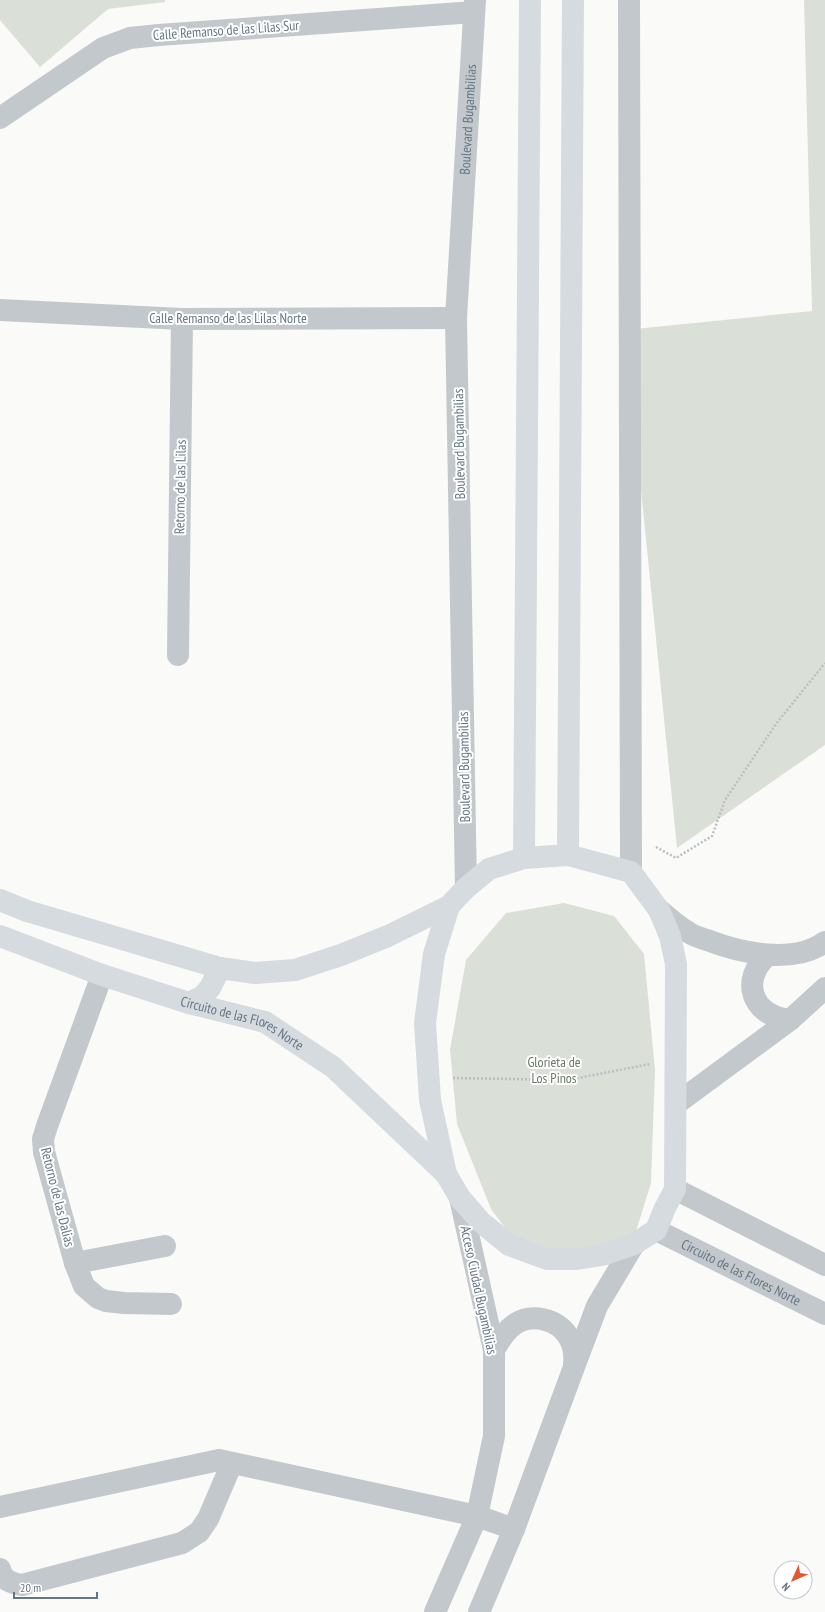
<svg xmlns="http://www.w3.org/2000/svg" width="825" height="1612" font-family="'PT Sans Narrow',sans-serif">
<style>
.green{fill:#dadfd7}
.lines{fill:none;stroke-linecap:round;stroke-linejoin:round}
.path{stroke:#bbbfc2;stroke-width:2.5;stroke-dasharray:2 2;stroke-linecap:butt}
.street{stroke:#c3c8cc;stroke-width:22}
.secondary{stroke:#d6dbdf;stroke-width:22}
.labels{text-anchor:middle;stroke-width:4;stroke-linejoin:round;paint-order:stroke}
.street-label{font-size:14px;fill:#657683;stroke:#fff}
.park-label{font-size:14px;fill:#687a64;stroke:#fff}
</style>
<rect width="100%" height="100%" fill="#fafaf8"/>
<g class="green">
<path d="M 0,0 L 165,0 L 165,2 L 108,9 L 40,67 L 0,20 Z"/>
<path d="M 804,0 L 825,0 L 825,745 L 677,848 L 625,330 L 812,311 Z"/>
<path d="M 564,903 L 614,916 L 644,954 L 655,1070 L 651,1183 L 636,1231 L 598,1251 L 547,1254 L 511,1236 L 491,1209 L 457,1124 L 450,1050 L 466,960 L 506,913 Z"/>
</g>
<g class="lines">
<g class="path">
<path d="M 656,847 L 676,858 L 712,836 L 725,800 L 776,724 L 825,663"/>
<path d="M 453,1078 L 568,1080 L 650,1064"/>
</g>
<g class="street">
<path d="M 629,0 L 631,872"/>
<path d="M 0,118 L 103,48 L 130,38 L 159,35 L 474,12"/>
<path d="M 0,310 L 182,319 L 456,318"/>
<path d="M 178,655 L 182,319"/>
<path id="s1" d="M 466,888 L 456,318 L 475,0"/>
<path d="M 659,910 C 668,917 677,926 688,932 C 693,936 701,938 707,940 C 741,953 793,965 825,942"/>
<path d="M 768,955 C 739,980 752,1016 790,1020"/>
<path d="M 102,975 L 47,1126 L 43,1139 L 44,1152 L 75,1263 L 84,1286 L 98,1298 L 106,1301 L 124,1303 L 171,1304"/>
<path d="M 676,1104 L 790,1020 L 825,988"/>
<path d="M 675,1189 L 825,1265"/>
<path id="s2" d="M 656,1230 L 825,1314"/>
<path d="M 75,1263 L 165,1246"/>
<path d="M 494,1350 C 500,1340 505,1331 515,1324 C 532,1313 557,1319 568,1336 C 574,1345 575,1355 574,1365"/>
<path d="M 0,1507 L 219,1460 L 477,1516 L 514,1529"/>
<path d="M 0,1569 C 2,1580 11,1583 22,1585 L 182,1543 L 199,1532 L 208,1519 L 232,1463"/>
<path d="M 435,1612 L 477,1516 L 494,1436 L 494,1350 L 460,1198"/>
<path d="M 479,1612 L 514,1529 L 574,1367 L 597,1306 L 634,1244"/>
</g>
<g class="secondary">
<path d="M 568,855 L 631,872 L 659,910 L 670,936 L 676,964 L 675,1189 L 665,1208 L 656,1230 L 634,1244 L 602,1255 L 577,1259 L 547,1259 L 509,1245 L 481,1222 L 460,1198 L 446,1174 L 430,1100 L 425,1023 L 434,954 L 449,906 L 466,888 L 489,869 L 524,858 Z"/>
<path d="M 568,855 L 573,0"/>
<path d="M 524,858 L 530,0"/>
<path d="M 0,900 L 27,911 L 220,968 L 255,973 L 295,970 L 341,955 L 388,936 L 449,906"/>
<path id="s3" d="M 0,936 L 102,975 L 189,1003 L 265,1022 L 333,1067 L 446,1174"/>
<path d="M 189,1003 L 203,996 L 210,988 L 220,968"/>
</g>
</g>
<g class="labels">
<g class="street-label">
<text transform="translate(226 30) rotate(-4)" y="5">Calle Remanso de las Lilas Sur</text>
<text dy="5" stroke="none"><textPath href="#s1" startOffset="769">Boulevard Bugambilias</textPath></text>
<text x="228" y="323">Calle Remanso de las Lilas Norte</text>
<text transform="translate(459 444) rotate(-91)" y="5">Boulevard Bugambilias</text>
<text transform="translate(180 487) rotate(-89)" y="5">Retorno de las Lilas</text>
<text transform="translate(464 767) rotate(-91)" y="5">Boulevard Bugambilias</text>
<text dy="5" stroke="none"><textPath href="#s3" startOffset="258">Circuito de las Flores Norte</textPath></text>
<text transform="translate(58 1197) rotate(76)" y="5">Retorno de las Dalias</text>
<text dy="5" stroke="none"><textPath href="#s2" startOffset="95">Circuito de las Flores Norte</textPath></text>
<text transform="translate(479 1290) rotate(78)" y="5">Acceso Ciudad Bugambilias</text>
</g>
<g class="park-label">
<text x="554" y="1067">Glorieta de<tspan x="554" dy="16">Los Pinos</tspan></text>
</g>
</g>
<g transform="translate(793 1580) rotate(225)"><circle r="19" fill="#ffffff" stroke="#c1c8cd"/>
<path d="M0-3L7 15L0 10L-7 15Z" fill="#e4572e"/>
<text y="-6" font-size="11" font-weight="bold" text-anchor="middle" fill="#657683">N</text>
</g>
<path d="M14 1592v6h83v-6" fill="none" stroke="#657683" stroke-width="2"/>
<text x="20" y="1592" font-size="12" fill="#657683" stroke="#ffffff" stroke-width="3" paint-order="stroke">20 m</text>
</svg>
